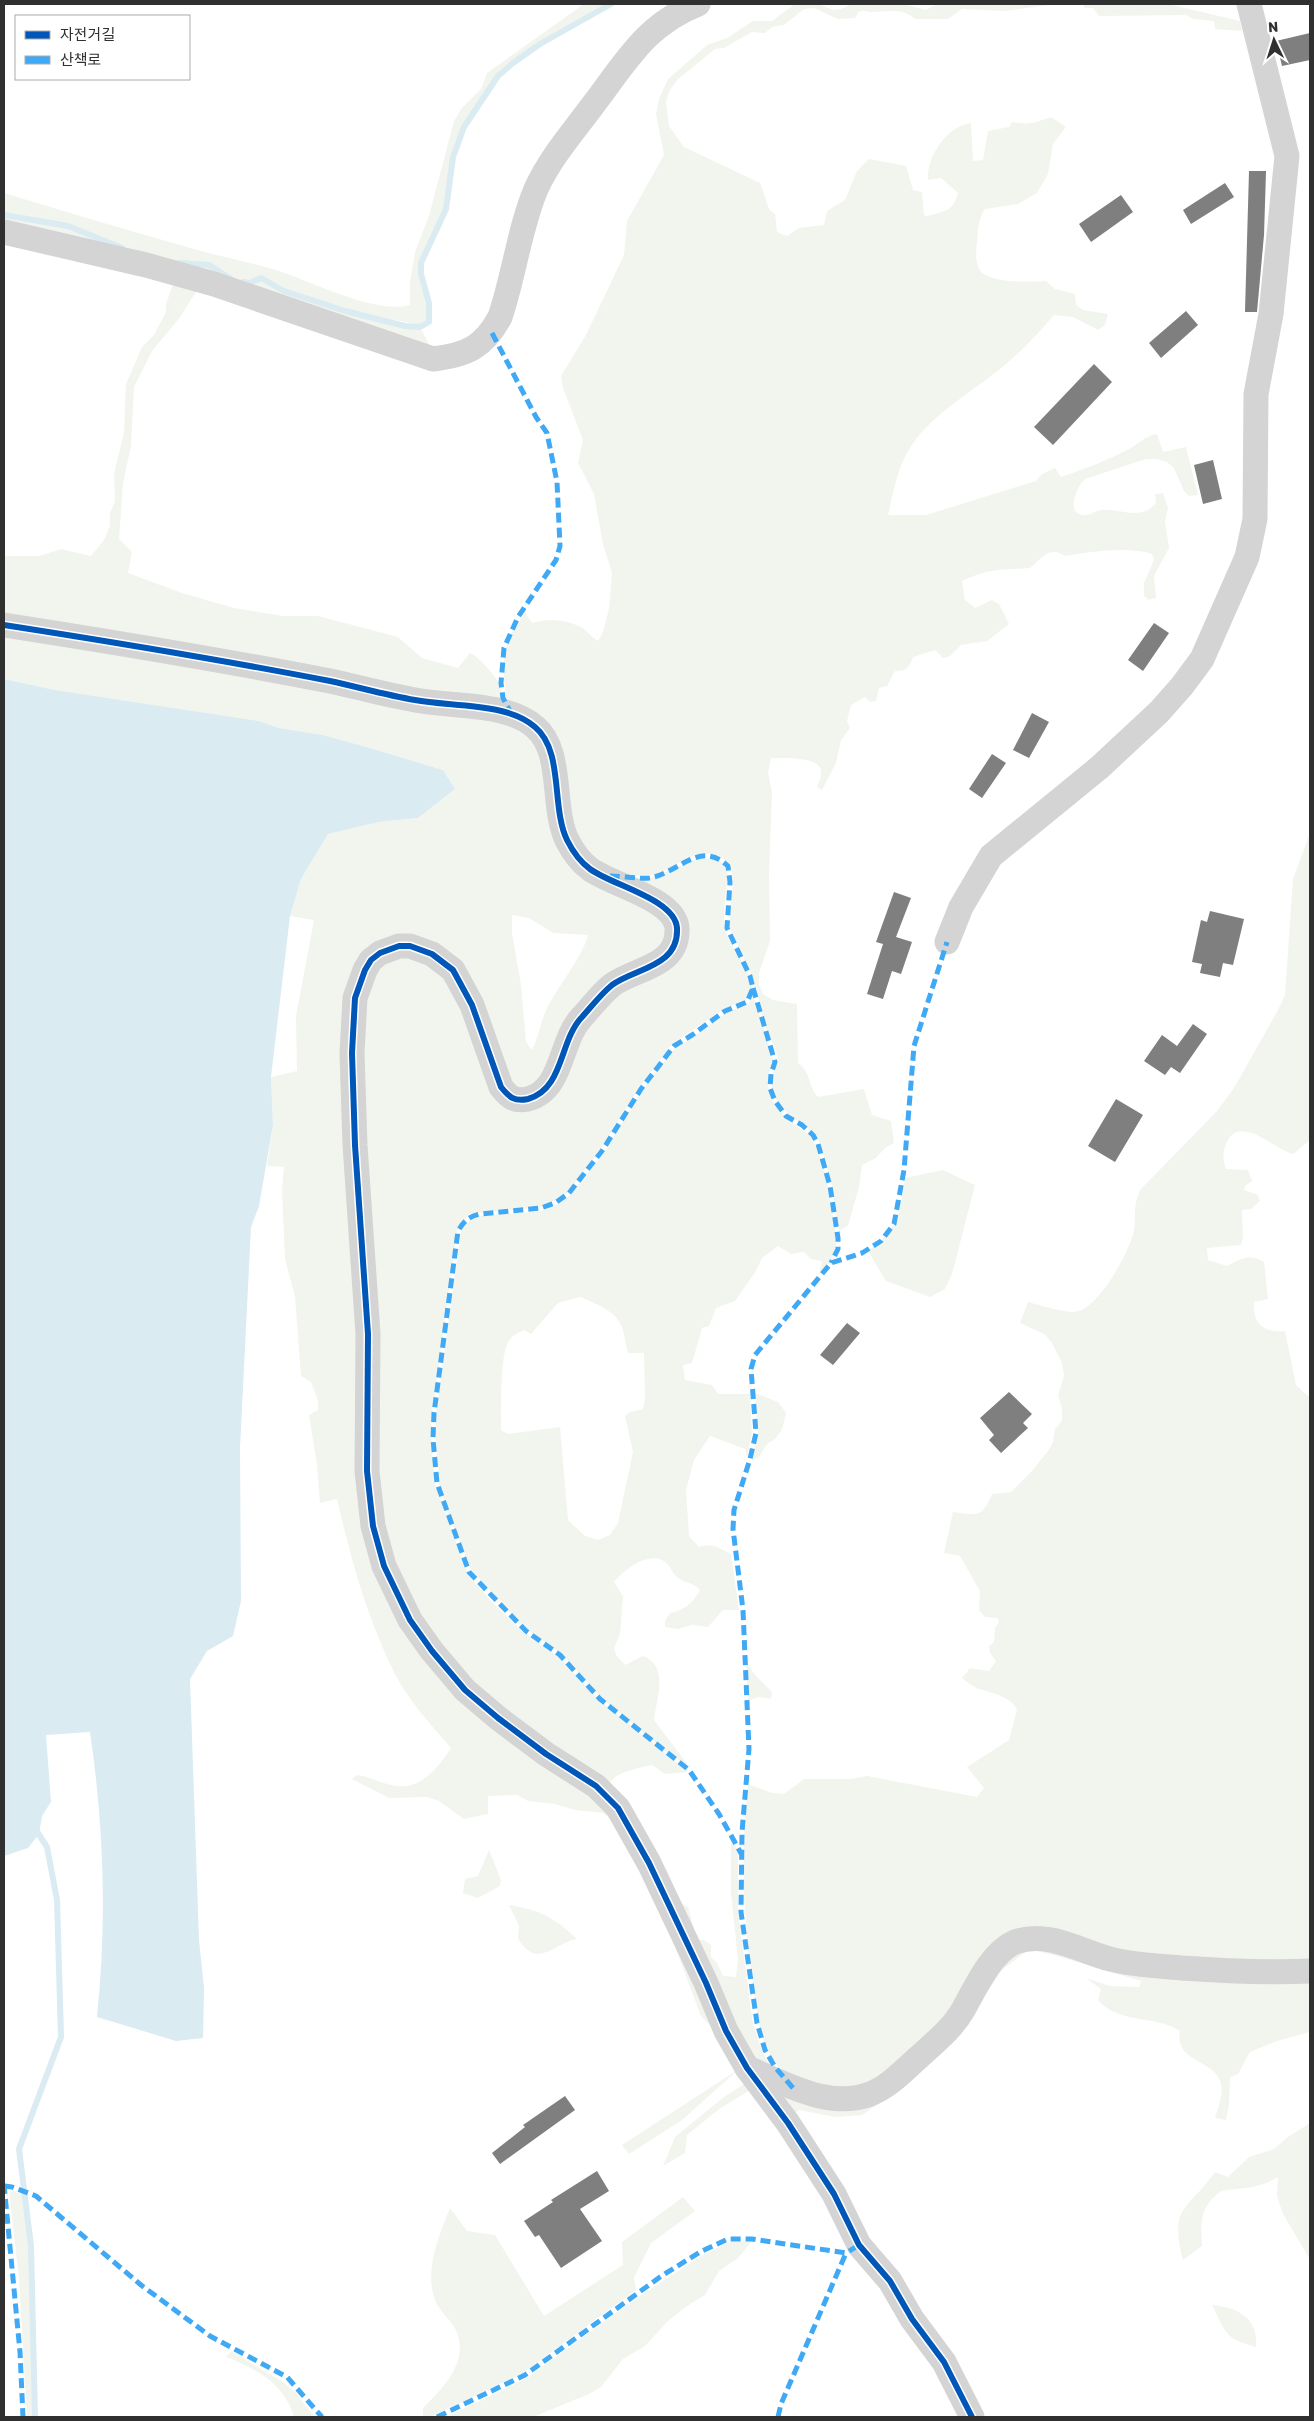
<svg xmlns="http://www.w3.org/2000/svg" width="1314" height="2421" font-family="Rubik,'Noto Sans KR',sans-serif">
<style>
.green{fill:#f2f5ed;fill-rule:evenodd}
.water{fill:#daebf2}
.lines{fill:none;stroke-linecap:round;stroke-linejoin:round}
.stream{stroke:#daebf2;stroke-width:6}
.building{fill:#7f7f7f}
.street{stroke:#d4d4d4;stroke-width:25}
.quiet{stroke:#3fa9f5;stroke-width:5;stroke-dasharray:10 5;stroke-linecap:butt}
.cycleway-casing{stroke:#fff;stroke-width:9}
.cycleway{stroke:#0057b8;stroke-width:6}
</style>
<rect width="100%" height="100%" fill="#fff"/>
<g class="green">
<path d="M 584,4 L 607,4 L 539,43 L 497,75 L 463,126 L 451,156 L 444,209 L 419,263 L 419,274 L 429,312 L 427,321 L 420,325 L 346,310 L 285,289 L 261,276 L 249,282 L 236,279 L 210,264 L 175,261 L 120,245 L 69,225 L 4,213 L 4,193 C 67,212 130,231 194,249 C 222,257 251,262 279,271 C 312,282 377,315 410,305 L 410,282 L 415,252 L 429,216 L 454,121 L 461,109 L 481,89 L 487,73 Z"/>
<path d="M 795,4 L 818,4 L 833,10 L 841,9 L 852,4 L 903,4 L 926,10 L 937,4 L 1056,4 L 1005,11 L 962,9 L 948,19 L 915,19 C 902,7 887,12 871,12 C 867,12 864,9 859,12 C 858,13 856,16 855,18 L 838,19 L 814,8 L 804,9 L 784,25 L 772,27 L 765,33 L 752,32 L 724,48 L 715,49 L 677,80 L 670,90 L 666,101 L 669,126 L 684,147 L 760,183 L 769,209 L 775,214 L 777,232 L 787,236 L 799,228 L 824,225 L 827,211 L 845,200 L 857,171 L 869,159 L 906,166 L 913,190 L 922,192 L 924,215 L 927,216 C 944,211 953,212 958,193 L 941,178 L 928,180 C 926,157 947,126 971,123 L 973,161 L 983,160 L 988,131 L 1009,127 L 1012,122 C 1030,125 1034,123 1051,117 L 1066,127 L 1053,144 L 1048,174 L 1037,193 L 1018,204 L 985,209 C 978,220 978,229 977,242 C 976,251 975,260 979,269 C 987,284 1031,282 1046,281 L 1055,289 L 1075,294 L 1076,305 L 1083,310 L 1108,314 L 1105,325 L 1098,330 L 1073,317 L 1054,315 C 1038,334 1020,353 1000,369 C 969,394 927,417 907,453 C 896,473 893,494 888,515 L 926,515 L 1036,481 L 1042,474 L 1055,468 L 1061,477 C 1084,469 1106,461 1127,450 C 1138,445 1144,436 1157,434 L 1163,452 L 1186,447 L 1198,495 L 1189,496 L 1184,491 L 1174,468 L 1167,462 L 1157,459 L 1146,459 L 1085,479 C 1078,485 1065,512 1082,515 C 1089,516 1095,511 1101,510 C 1122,508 1140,522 1156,503 L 1155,494 L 1163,493 L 1168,508 L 1165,522 L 1169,548 L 1154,576 L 1156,598 L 1148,600 L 1144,596 L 1144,583 L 1154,560 L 1152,554 C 1128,546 1089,552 1065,556 C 1049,545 1041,559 1030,568 C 1001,570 989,568 962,581 L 965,600 L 975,608 L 992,600 L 999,604 L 1009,624 L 987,641 L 961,645 L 950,656 L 943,658 L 935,650 L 913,657 C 909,668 907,671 895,671 L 887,686 L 879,688 L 876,701 L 870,702 L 865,697 L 851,705 L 847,721 L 850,728 L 841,740 L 836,763 L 822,790 L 817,787 C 819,782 822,776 821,771 C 820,756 782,758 771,758 L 768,773 L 772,792 L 769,875 L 770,941 L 759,973 L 759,985 L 763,994 L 773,1000 L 797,1004 L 798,1063 C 811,1072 808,1086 818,1097 L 864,1089 L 872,1115 L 891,1121 L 894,1143 L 885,1148 L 876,1158 L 862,1165 L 859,1187 L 848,1226 L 839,1231 L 832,1186 L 820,1143 L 815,1134 L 788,1114 L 776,1100 L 772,1088 L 773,1074 L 778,1062 L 776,1051 L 766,1028 L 752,975 L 729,927 L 733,881 L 731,865 C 699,836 680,870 650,875 C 625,879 603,867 581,857 L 556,760 L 513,712 L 506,697 L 503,664 L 506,648 L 511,634 L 525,612 L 532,623 C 547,618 564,619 579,626 C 586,629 591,637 598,641 L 603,632 L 609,609 L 612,573 L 603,544 L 594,494 L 578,463 L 583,440 L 563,388 L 561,376 L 586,335 L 624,255 L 627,221 L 664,155 L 656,114 L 659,99 L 668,79 L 707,45 L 727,38 L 753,21 L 772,21 Z"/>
<path d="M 1082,4 L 1168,4 L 1240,21 L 1242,31 L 1215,29 L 1214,21 L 1193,19 L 1186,15 L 1099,16 L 1093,8 L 1085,8 Z"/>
<path d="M 4,217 L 68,228 L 119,249 L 208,267 L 250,285 L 261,281 L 283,293 L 345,313 L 421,329 L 434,353 L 4,228 Z"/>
<path d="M 176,276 L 475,357 L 198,289 L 178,320 L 152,351 L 134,387 L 131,446 L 123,483 L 119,539 L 132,552 L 128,573 L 182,593 L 234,608 L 283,616 L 318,616 L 398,637 L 422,658 L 458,668 L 470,653 C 478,656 496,676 499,684 C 502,693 503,702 507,711 L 4,622 L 4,556 L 39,556 L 61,549 L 91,556 L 104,540 L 110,526 L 110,513 L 115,501 L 114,474 L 124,433 L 126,384 L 142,347 L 154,335 L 166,312 L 166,304 Z"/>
<path d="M 4,628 C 112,645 219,663 327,683 C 356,689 385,697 414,703 C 450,710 502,705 532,728 C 566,753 541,830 580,864 C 588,871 596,877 606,882 C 628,894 680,903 673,937 C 671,944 668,951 663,956 C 649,971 624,971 608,986 C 595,998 579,1013 570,1029 C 556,1057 555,1097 516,1098 L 503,1085 C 486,1039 478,969 425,948 C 416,945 407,942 397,944 C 374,949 364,963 357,983 C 346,1018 349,1057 350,1093 C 352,1143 356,1192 359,1241 C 362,1283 366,1325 366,1367 C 366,1401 363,1436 365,1470 C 368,1555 403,1634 465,1693 C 490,1717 518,1738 547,1757 C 571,1774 599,1787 616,1811 C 634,1835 646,1863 658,1890 C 687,1949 712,2012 745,2069 L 739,2069 L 682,2120 L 629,2154 L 622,2145 L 739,2069 L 715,2031 L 701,2016 L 660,1907 L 615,1823 L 603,1813 L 575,1810 L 555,1804 L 528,1801 L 517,1795 L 488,1796 L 488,1814 L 464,1819 L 439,1801 L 427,1797 L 389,1798 L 352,1779 L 357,1775 C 367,1776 374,1780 384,1783 C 417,1795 435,1772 451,1748 C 431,1725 409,1701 395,1674 C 367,1619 351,1559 337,1499 L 320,1503 L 317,1465 L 309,1415 L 318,1410 L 318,1401 L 311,1382 L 301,1376 L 295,1297 L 285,1259 L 282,1190 L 284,1167 L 267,1166 L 273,1125 L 271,1077 L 297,1071 L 296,1016 L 314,920 L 290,916 L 301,879 L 328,834 L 379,822 L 418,818 L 455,789 L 443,770 L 370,748 L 323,735 L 279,728 L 259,721 L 55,690 L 4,679 ZM 512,915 L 529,918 L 553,933 L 588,935 C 583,956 559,985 548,1006 C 541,1020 539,1036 532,1050 L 526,1042 L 521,985 L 512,933 Z"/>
<path d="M 1310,833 L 1310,1140 L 1293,1154 C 1278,1152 1240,1113 1227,1142 C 1222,1152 1223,1160 1226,1169 L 1248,1170 L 1252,1181 L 1245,1186 L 1244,1190 L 1258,1195 L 1260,1201 L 1251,1209 L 1242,1210 L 1243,1237 L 1241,1245 L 1207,1248 L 1208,1260 L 1227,1266 C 1240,1259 1250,1253 1264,1262 L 1268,1299 L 1254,1302 C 1252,1324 1264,1333 1285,1331 L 1296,1385 L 1309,1397 L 1310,1966 L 1246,1968 L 1026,1935 L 957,2010 L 869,2089 L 795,2084 C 784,2073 773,2063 767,2049 C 758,2029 756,2006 753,1985 C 743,1918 740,1851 748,1784 L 772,1793 L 784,1794 L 804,1779 L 852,1779 L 867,1776 L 977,1797 L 984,1788 L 967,1767 L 1009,1740 L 1017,1709 C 1010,1697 995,1694 983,1690 C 976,1689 968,1683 962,1678 L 970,1668 L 989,1671 L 996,1661 L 990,1653 L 989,1646 L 994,1642 L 995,1628 L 999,1622 L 998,1618 L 985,1617 L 979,1610 L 980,1591 L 960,1556 L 944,1553 L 953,1512 C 978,1515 982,1518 992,1494 L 1011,1492 L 1031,1472 L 1048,1451 L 1053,1442 L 1055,1429 L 1062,1421 L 1062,1409 L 1058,1395 L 1064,1376 L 1062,1363 L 1052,1343 L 1044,1334 L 1020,1323 L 1028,1302 C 1038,1305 1064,1312 1073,1312 C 1097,1312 1127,1255 1133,1235 C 1137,1218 1132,1209 1140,1190 L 1217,1111 L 1234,1088 L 1278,1010 L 1285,995 L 1293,879 Z"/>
<path d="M 699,858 L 719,860 L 727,867 C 729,886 721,911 725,929 C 729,946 754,973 751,989 C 750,993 748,997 746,1000 L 724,1009 L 672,1044 L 639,1088 L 600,1150 L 568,1192 L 554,1201 L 540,1207 L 469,1214 L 457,1231 L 432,1413 L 431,1439 L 435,1484 L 467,1573 L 491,1601 L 524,1633 L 559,1657 L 599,1700 L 688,1772 L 665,1774 L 652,1765 C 640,1768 617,1771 610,1783 L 567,1763 L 434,1649 L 376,1525 L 357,1015 L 381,956 L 399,949 L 441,964 L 514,1103 L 680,929 L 610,877 L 649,879 Z"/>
<path d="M 753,994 L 774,1062 L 769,1073 L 768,1088 L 773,1102 L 785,1117 L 811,1136 L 823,1163 L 835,1227 L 836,1248 L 829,1263 L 819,1274 L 822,1261 L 811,1259 L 804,1252 L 791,1254 L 778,1246 L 762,1258 L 756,1271 L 735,1301 L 716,1308 L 709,1326 L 702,1328 L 692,1363 L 683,1365 L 685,1380 L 712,1385 L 718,1394 L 750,1394 L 752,1433 L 747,1458 L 745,1449 L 710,1436 L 694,1460 L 686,1490 L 689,1536 L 699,1547 C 714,1542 718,1548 731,1554 L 739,1610 L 723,1610 L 708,1627 L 692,1625 L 678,1629 L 665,1627 L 665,1621 L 670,1613 C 685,1610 693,1603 700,1590 C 694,1582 684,1583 677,1577 C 672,1573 670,1565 665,1562 C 649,1550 624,1570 614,1582 L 623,1596 L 620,1634 L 614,1648 L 616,1655 L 625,1665 L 643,1656 C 670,1666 656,1700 654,1720 L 691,1769 L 664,1750 L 601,1697 L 562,1654 L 527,1630 L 471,1570 L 445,1505 L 439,1483 L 436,1439 L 436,1413 L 461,1232 C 466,1223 470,1219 480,1216 L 541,1211 L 556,1205 L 570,1195 L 604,1153 L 642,1090 L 675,1048 L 693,1037 L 726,1013 L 749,1003 ZM 580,1297 C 596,1304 618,1311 623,1330 C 625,1338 626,1346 628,1353 L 644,1353 L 645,1399 L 643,1409 L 630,1412 L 625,1416 L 633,1452 L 618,1523 L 610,1535 L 598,1540 L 585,1536 L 568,1520 L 560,1427 L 508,1434 L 501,1430 C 501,1410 500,1358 508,1342 C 511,1336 518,1333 524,1330 L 531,1334 L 558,1303 Z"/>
<path d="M 943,1170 L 975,1185 L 952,1274 L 945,1289 L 930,1297 L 886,1281 L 868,1251 C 898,1232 900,1211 905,1178 Z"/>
<path d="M 755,1393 L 778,1402 L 786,1413 L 782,1430 L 775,1439 L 767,1444 L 759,1457 L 752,1460 L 758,1434 Z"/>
<path d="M 746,1661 L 755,1675 L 772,1692 L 771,1699 L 758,1697 L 748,1701 Z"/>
<path d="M 731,1838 L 738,1852 L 738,1912 L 753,2024 L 762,2051 L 772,2069 L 750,2067 L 668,1896 L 688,1907 L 697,1940 L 704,1940 L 711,1945 L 711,1957 L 717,1963 L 723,1976 L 736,1977 L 738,1959 L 731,1894 Z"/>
<path d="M 489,1850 L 501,1880 L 500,1886 L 478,1898 L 463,1893 L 465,1879 L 478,1876 Z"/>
<path d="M 509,1905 C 542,1911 552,1916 577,1939 C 551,1944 539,1970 518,1939 L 519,1926 Z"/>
<path d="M 1016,1945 L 1310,1974 L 1310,2032 L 1277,2041 L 1250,2052 L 1238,2074 L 1230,2077 L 1229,2105 L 1226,2120 L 1215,2118 C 1218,2108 1224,2093 1221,2083 C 1213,2058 1174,2063 1180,2031 C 1156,2015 1118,2024 1098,2000 L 1101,1989 L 1086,1978 L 1110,1986 L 1139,1987 L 1141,1981 L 1057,1956 L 1037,1951 L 1027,1951 L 1002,1970 L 957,2036 L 936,2058 L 896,2092 L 862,2115 L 836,2117 L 799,2110 L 795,2113 L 764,2079 L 872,2097 Z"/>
<path d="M 752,2079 L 757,2086 L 719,2109 L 687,2135 L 685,2153 L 663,2166 L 675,2137 L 724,2097 Z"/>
<path d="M 1310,2123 L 1310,2265 L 1309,2258 L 1283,2214 L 1277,2196 L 1278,2177 C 1256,2190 1245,2187 1222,2191 C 1218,2192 1216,2196 1213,2198 C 1199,2212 1201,2229 1202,2246 L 1183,2260 C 1169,2206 1187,2211 1215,2172 L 1228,2177 L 1249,2157 L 1274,2149 L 1288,2137 Z"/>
<path d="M 14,2191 L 22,2195 L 30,2246 L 33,2417 L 27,2417 L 19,2279 L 10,2200 L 10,2193 Z"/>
<path d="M 683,2197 L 695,2211 L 651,2243 L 634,2278 L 636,2290 L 523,2373 L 430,2417 L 423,2417 L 423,2408 C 445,2386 473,2358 453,2325 C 447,2317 439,2310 435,2300 C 424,2269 439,2236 450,2208 L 467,2231 L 495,2235 L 544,2316 L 623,2265 L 622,2242 Z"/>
<path d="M 752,2241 L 738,2258 L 719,2271 L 705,2295 L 687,2306 L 668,2321 L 645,2346 L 623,2359 L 601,2387 L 589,2394 L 533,2417 L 446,2417 L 527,2378 L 635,2299 L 703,2255 L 730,2242 Z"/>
<path d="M 1212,2305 C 1237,2307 1259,2318 1256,2347 C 1223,2338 1226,2332 1212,2305 Z"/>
<path d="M 231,2351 L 283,2382 L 295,2392 L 315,2417 L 294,2417 C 285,2384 255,2368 226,2357 Z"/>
</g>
<path class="water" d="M 4,679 L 55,690 L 259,721 L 279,728 L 323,735 L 370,748 L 443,770 L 455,789 L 418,818 L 379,822 L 328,834 L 301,879 L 290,916 L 271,1077 L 273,1125 L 259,1206 L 251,1227 L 240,1448 L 241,1601 L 233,1636 L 207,1651 L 190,1679 L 199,1940 L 204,1988 L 203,2038 L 176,2041 L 97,2017 C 107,1921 104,1827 90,1732 L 46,1735 L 51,1802 L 42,1816 L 39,1834 L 28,1848 L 4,1856 Z"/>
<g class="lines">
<g class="stream">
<path d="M 4,215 L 68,226 L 122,248"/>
<path d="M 180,263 L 209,265 L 231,279"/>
<path d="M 243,282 L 250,283 L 261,278 L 284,291 L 345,311 L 405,326 L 420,327 L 429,322 L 429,303 L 421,274 L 421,263 L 446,209 L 453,157 L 464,127 L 498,76 L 513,63 L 540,44 L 611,4"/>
<path d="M 34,1827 L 47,1847 L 57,1900 L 61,2037 L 19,2149 L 31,2246 L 35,2417"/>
</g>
</g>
<g class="building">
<path d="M 1310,33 L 1310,60 L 1282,66 L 1276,41 Z"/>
<path d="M 1249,171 L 1266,171 L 1264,235 L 1257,312 L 1245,312 Z"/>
<path d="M 1225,183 L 1234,197 L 1191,224 L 1183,210 Z"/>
<path d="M 1121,195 L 1133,212 L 1091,242 L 1079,224 Z"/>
<path d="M 1186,311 L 1198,325 L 1161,358 L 1149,343 Z"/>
<path d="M 1094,364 L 1112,382 L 1053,445 L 1034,427 Z"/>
<path d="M 1213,460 L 1222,499 L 1203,504 L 1194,465 Z"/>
<path d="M 1154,623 L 1169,633 L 1143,671 L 1128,660 Z"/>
<path d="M 1032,713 L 1049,722 L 1029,758 L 1013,750 Z"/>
<path d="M 992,754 L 1006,763 L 982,798 L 969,789 Z"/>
<path d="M 894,892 L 911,898 L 896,937 L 912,942 L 901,974 L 892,971 L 883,999 L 867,994 L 883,944 L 876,942 Z"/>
<path d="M 1210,911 L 1244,919 L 1233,965 L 1223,963 L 1220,977 L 1200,973 L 1202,964 L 1192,962 L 1201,920 L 1207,922 Z"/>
<path d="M 1193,1024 L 1207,1034 L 1180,1073 L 1171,1067 L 1165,1075 L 1144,1061 L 1162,1035 L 1177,1046 Z"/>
<path d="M 1116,1099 L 1143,1115 L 1115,1162 L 1088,1146 Z"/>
<path d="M 847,1323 L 860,1333 L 833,1365 L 820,1355 Z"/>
<path d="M 1009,1392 L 1032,1414 L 1023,1423 L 1028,1428 L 1001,1453 L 989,1440 L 994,1435 L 980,1418 Z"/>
<path d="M 565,2096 L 575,2110 L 500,2164 L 492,2153 L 525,2127 L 523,2125 Z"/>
<path d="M 597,2171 L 609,2191 L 580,2209 L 602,2241 L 561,2268 L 539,2235 L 535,2237 L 524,2221 L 553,2202 L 551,2200 Z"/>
</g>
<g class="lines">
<g class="street">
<path d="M 4,232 L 146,265 L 214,284 L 433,359 C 467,355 484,347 500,317 C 514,276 519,230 536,189 C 550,158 573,132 593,105 C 626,62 646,24 698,4"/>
<path d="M 4,625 C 113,642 222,660 330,681 C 358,687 386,695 415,700 C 450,707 507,702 535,727 C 564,751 551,807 567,840 C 573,852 579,861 590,869 C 611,885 675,899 677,928 C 679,967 635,968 612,985 C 601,994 592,1006 582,1017 C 559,1041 564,1089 528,1099 C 514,1102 509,1097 501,1087 L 472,1005 L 453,970 L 432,954 L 410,946 L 399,946 L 380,953 L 371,960 L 365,970 L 355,998 L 352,1053 L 355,1145 L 368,1334 L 367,1471 L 373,1526 L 384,1566 L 410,1620 L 432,1651 L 465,1690 L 498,1718 L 546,1754 L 596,1786 L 618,1808 L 649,1863 L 706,1983 L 726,2031 L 747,2068 L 788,2123 L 834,2194 L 859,2245 L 890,2281 L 912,2319 L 944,2362 L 972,2417"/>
<path d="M 947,942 L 961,907 L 991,856 L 1100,767 L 1159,712 L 1182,686 L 1202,659 L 1247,557 L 1255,519 L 1256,394 L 1271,314 L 1287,156 L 1249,4"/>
<path d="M 747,2068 C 785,2083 829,2110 870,2094 C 889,2087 904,2070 919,2057 C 933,2044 953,2028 963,2010 C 975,1989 991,1952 1015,1942 C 1047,1930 1080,1951 1110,1959 C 1133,1965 1158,1966 1182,1968 C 1225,1971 1267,1973 1310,1971"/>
</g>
<g class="quiet">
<path d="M 492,333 L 536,417 L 547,433 L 557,482 L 560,546 L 556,560 L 518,617 L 504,648 L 501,683 L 503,698 L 512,715"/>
<path d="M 610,876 C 622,876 637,879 649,878 C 678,874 699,839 728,866 L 730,882 L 727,928 L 750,976 L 753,988 L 747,1002 L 725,1011 L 692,1035 L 674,1046 L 641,1089 L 602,1151 L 569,1193 L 555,1203 L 541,1208 L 480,1214 C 468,1217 464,1221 458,1231 L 434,1413 L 433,1439 L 437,1483 L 469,1572 L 526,1631 L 560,1655 L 600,1699 L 689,1770 L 719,1814 L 742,1855"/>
<path d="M 753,988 L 775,1062 L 771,1074 L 770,1088 L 775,1101 L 786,1116 L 802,1125 L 813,1135 L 818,1144 L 830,1186 L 838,1238 L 838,1249 L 831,1263"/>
<path d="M 793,2088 L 775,2067 L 765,2050 L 757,2023 L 741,1912 L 742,1832 L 749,1749 L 743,1610 L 733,1529 L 734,1510 L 750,1459 L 756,1433 L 751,1369 L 755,1355 L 831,1263 L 862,1253 L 881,1241 L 894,1224 L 904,1170 L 914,1046 L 947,942"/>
<path d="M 4,2184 L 20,2352 L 23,2417"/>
<path d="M 4,2186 L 12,2187 L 36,2196 L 141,2285 L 210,2336 L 287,2377 L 322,2417"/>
<path d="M 437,2417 L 525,2375 L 660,2277 L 700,2252 L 728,2239 L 752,2239 L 846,2253 L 859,2245"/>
<path d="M 778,2417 L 781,2404 L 846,2253"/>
</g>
<defs>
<path id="cycleway" d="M 4,625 C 113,642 222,660 330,681 C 358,687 386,695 415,700 C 450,707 507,702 535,727 C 564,751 551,807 567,840 C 573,852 579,861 590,869 C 611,885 675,899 677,928 C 679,967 635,968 612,985 C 601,994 592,1006 582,1017 C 559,1041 564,1089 528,1099 C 514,1102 509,1097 501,1087 L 472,1005 L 453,970 L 432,954 L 410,946 L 399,946 L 380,953 L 371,960 L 365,970 L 355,998 L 352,1053 L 355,1145 L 368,1334 L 367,1471 L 373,1526 L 384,1566 L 410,1620 L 432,1651 L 465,1690 L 498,1718 L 546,1754 L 596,1786 L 618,1808 L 649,1863 L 706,1983 L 726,2031 L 747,2068 L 788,2123 L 834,2194 L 859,2245 L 890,2281 L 912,2319 L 944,2362 L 972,2417"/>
</defs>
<use href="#cycleway" class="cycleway-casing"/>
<use href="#cycleway" class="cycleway"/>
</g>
<rect width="1314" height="2421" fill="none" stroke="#303030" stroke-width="10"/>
<rect x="15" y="15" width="175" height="65" fill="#ffffff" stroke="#acacac"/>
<rect x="25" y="31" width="25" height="8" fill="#0057b8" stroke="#acacac"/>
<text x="60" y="40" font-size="15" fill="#303030">자전거길</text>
<rect x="25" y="56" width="25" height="8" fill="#3fa9f5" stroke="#acacac"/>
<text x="60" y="65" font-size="15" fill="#303030">산책로</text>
<g transform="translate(1274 40) rotate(356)" stroke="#ffffff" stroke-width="4" paint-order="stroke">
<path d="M0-4L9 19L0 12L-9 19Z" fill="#303030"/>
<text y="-8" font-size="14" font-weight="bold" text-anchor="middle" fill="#303030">N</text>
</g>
</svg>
